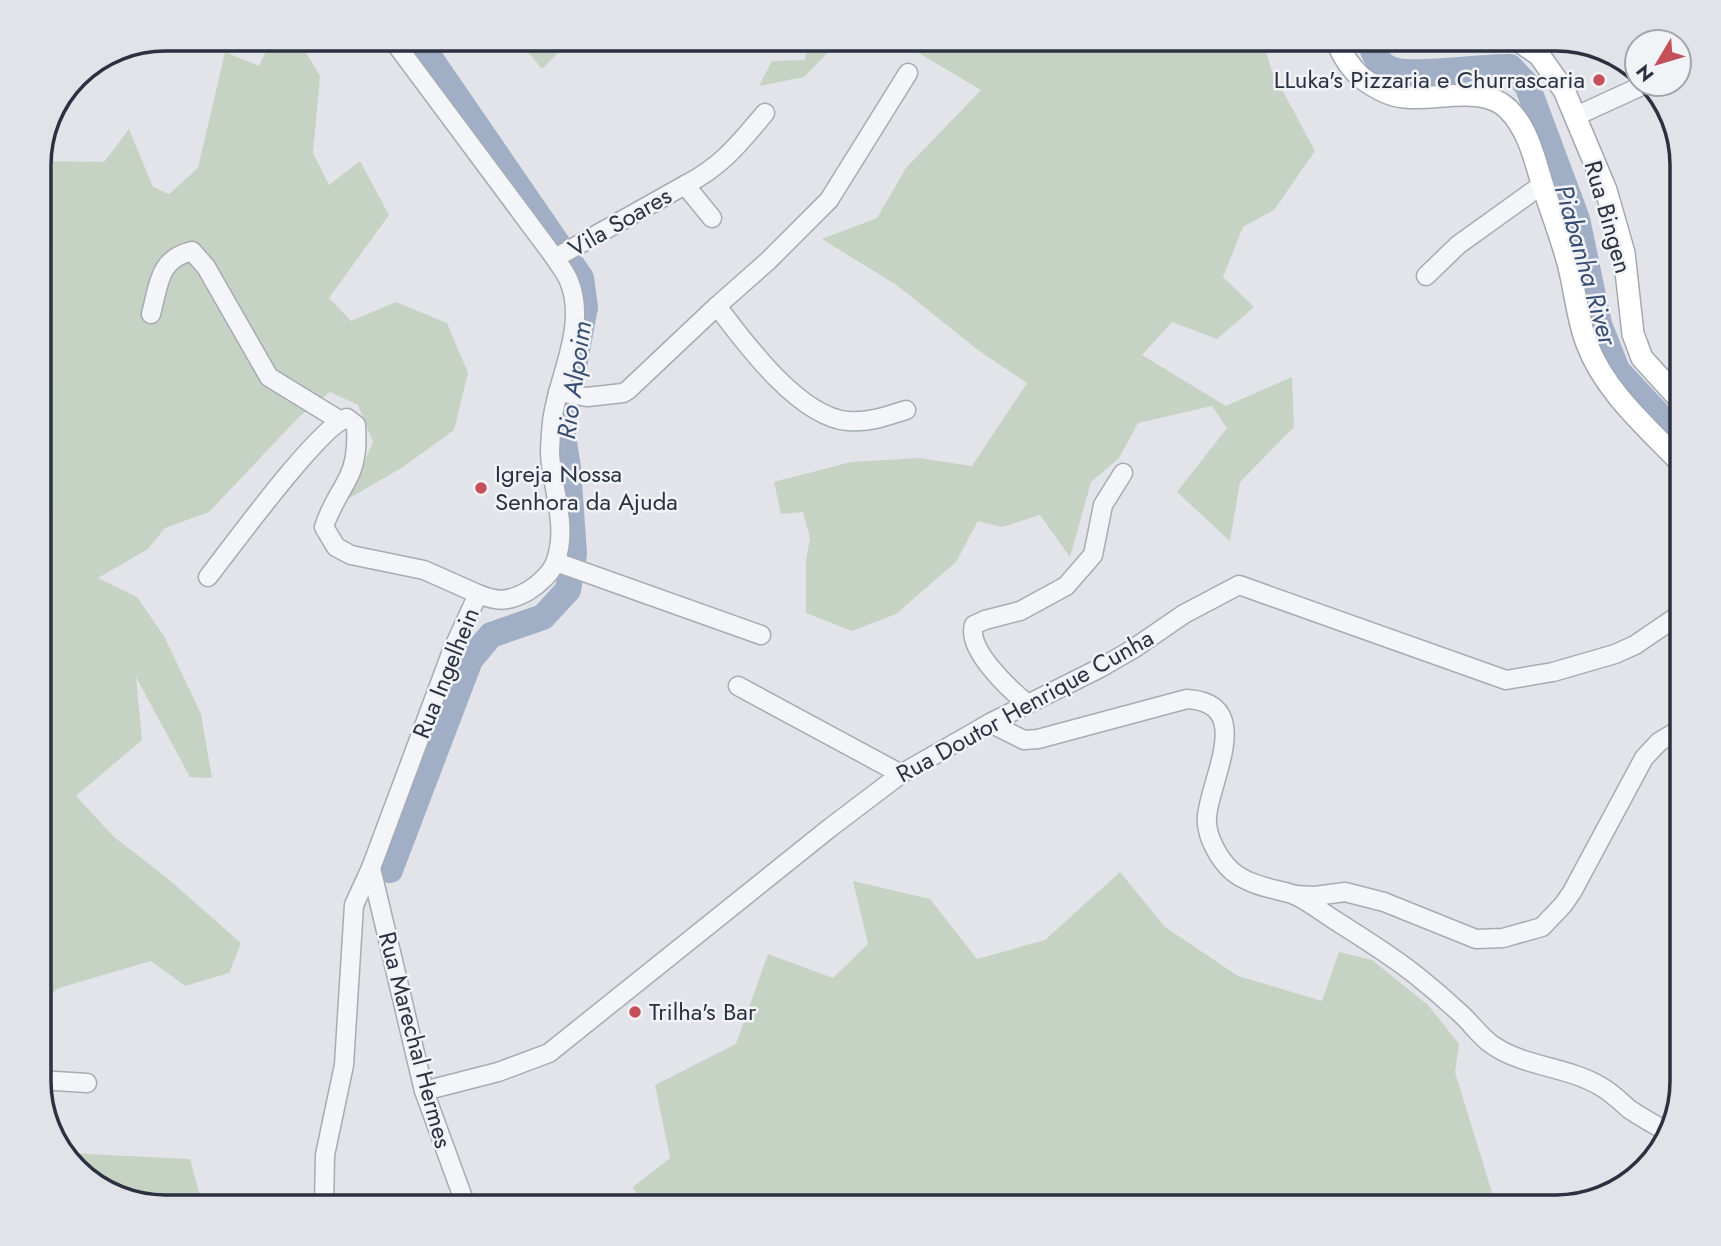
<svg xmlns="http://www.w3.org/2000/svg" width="1721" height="1246" font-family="Jost,sans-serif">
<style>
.green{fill:#c6d3c4}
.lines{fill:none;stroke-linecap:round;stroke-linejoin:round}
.river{stroke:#a0afc6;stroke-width:26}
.minor-casing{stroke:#a7abb3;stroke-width:21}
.major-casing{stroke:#a2a8b4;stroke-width:24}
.minor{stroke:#f4f5f8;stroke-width:18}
.major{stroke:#fff;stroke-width:21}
.poi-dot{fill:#c45159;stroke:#f1f3f7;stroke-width:2.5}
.labels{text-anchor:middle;stroke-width:5;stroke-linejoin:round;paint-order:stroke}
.poi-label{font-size:24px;fill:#2b3140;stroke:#f1f3f7;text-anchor:start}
.street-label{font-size:24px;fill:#2b3140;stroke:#f1f3f7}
.water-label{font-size:26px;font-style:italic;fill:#384d71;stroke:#f1f3f7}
.rim{fill:none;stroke:#2b3140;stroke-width:3.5}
</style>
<rect width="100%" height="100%" fill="#e2e4e9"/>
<g class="green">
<path d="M 272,39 L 298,39 L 320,76 L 313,153 L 329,185 L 360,161 L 389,215 L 329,298 L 351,321 L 396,302 L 447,323 L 468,373 L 454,430 L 403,467 L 348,499 L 373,442 L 358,405 L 330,392 L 299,417 L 209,512 L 165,528 L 148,549 L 98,578 L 137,597 L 164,636 L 201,714 L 212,778 L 190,777 L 136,677 L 142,740 L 76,796 L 114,837 L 167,878 L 241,943 L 229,973 L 185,986 L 151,961 L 59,988 L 39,1003 L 39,161 L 104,162 L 129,129 L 153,187 L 169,194 L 198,168 L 225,52 L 259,66 Z"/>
<path d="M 517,39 L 572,39 L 542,69 Z"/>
<path d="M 808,39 L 841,39 L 804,77 L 759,86 L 772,61 L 805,60 Z"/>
<path d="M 895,39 L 1262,39 L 1272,71 L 1315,151 L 1274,210 L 1243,227 L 1223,277 L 1254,307 L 1217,339 L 1172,322 L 1142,355 L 1226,406 L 1292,377 L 1294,427 L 1240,482 L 1230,541 L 1177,492 L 1227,428 L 1212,406 L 1138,423 L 1119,458 L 1091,482 L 1070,557 L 1040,515 L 1002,527 L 978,521 L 956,562 L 896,614 L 852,631 L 806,613 L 806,560 L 810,538 L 803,512 L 781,514 L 774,482 L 851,462 L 919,458 L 972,466 L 1027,383 L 978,350 L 898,286 L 822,239 L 877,218 L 906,168 L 981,90 Z"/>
<path d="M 1120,872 L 1165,927 L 1238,976 L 1322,1001 L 1339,952 L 1372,960 L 1428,1005 L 1459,1044 L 1455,1072 L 1495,1202 L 1500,1207 L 642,1207 L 633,1187 L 670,1158 L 655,1085 L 736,1044 L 768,954 L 833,978 L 868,944 L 853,881 L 930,899 L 977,959 L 1045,940 Z"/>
<path d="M 66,1153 L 190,1159 L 203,1207 L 165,1207 L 88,1182 L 65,1155 Z"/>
</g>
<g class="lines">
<g class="river">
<path d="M 1369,39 C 1373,52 1376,62 1390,69 C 1408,78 1484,66 1510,67 L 1527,85 L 1577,219 L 1599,324 L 1617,370 L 1682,440"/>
<path d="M 390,870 L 470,660 L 491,635 L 543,617 L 568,590 L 574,554 L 568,468 L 562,430 L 585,307 L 581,278 L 417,39"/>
</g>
<defs>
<g id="minor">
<path d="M 1576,116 L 1646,84"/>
<path d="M 685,185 C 721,167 739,144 765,113"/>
<path d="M 555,258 L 685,185 L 712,218"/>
<path d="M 1426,276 L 1458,245 L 1543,184"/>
<path d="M 717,306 C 744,342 799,417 848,421 C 868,423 887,416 906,410"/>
<path d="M 151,314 C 159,285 158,259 192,251 L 206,267 L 269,377 L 339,420"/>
<path d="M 558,392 L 587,397 L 623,393 L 628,390 L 717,306 L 768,261 L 829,200 L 908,73"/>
<path d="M 556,562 L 761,635"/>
<path d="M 208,577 C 231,548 319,426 347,418 L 356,425 C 357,442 357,460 349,476 C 341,493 330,507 324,527 L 336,547 L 351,555 L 424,570 L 478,594"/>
<path d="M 738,686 L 901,774"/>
<path d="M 1028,704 C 1010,690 966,649 974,625 L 985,620 L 1020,611 L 1066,586 L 1093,555 L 1103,505 L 1123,473"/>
<path d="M 990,723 L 1024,740 L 1038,739 L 1187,699 C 1255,703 1211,777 1207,816 C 1205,835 1219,860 1233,872 C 1251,886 1272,888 1292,894 C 1306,899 1320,911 1333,919 C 1361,937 1391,955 1417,976 C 1432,988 1447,1001 1461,1014 C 1471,1023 1480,1036 1491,1044 C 1523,1067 1566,1066 1600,1086 C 1611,1092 1620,1101 1629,1109 C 1641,1117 1653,1124 1666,1131"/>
<path d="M 371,868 L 424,1091 L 465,1203 L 469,1207"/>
<path d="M 1295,895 L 1315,896 L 1345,892 L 1384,902 L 1476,939 L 1503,938 L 1542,927 L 1563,905 L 1572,892 L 1644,758 L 1659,742 L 1682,728"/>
<path d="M 39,1080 L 87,1083"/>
<path d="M 424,1091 L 498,1072 L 549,1053 L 831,827 L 901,774 L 990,723 L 1102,667 L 1133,649 L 1184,614 L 1239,585 L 1506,680 L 1553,672 L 1615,654 L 1635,645 L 1682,613"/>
<path d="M 324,1207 L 325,1155 L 344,1065 L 354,905 L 371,868 L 452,651 L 478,594 C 498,602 508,602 528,591 C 538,585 553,572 556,560 C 568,526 552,488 550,454 C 550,444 551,433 552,422 C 557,378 588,326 569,281 C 566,273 560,266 555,258 L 392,39"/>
<path d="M 432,1207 L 465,1203"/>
</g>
<g id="major">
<path d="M 1336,39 C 1342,55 1349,67 1362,78 C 1374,87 1390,96 1405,97 C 1437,101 1482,84 1508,109 C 1527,128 1534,156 1541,180 C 1549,206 1559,231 1566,256 C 1575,285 1576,316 1587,344 C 1605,392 1648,428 1682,464"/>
<path d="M 1516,39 L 1539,55 L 1564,90 L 1606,190 L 1624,253 L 1633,334 L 1642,358 L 1682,402"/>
</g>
</defs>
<use href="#minor" class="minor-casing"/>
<use href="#major" class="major-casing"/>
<use href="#minor" class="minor"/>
<use href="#major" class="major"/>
</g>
<g class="poi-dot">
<circle cx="1599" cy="80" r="7"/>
<circle cx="481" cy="488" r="7"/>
<circle cx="635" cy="1012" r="7"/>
</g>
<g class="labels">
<g class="poi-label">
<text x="1585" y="88" text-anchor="end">LLuka's Pizzaria e Churrascaria</text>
<text x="495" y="482">Igreja Nossa<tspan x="495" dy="28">Senhora da Ajuda</tspan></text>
<text x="649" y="1020">Trilha's Bar</text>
</g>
<g class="street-label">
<text transform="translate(1608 217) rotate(74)" y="8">Rua Bingen</text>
<text transform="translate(620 222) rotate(-30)" y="8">Vila Soares</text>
<text transform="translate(446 673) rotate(-68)" y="8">Rua Ingelhein</text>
<text transform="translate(1025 706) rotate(-29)" y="8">Rua Doutor Henrique Cunha</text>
<text transform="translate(415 1040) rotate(75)" y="8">Rua Marechal Hermes</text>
</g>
<g class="water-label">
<text transform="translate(1586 265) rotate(74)" y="9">Piabanha River</text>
<text transform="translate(574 380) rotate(-82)" y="9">Rio Alpoim</text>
</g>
</g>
<path d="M0 0H1721V1246H0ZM165 51H1556A114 114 0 0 1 1670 165V1081A114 114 0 0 1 1556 1195H165A114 114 0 0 1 51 1081V165A114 114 0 0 1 165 51Z" fill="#e1e3e8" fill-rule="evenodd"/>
<path class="rim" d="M165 51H1556A114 114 0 0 1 1670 165V1081A114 114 0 0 1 1556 1195H165A114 114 0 0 1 51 1081V165A114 114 0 0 1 165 51Z"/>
<g transform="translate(1658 63) rotate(232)"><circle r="33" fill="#f1f3f7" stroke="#a2a5ae" stroke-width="2"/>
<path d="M0-5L12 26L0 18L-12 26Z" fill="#c45159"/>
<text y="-10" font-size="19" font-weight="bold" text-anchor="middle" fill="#2b3140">N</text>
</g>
</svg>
